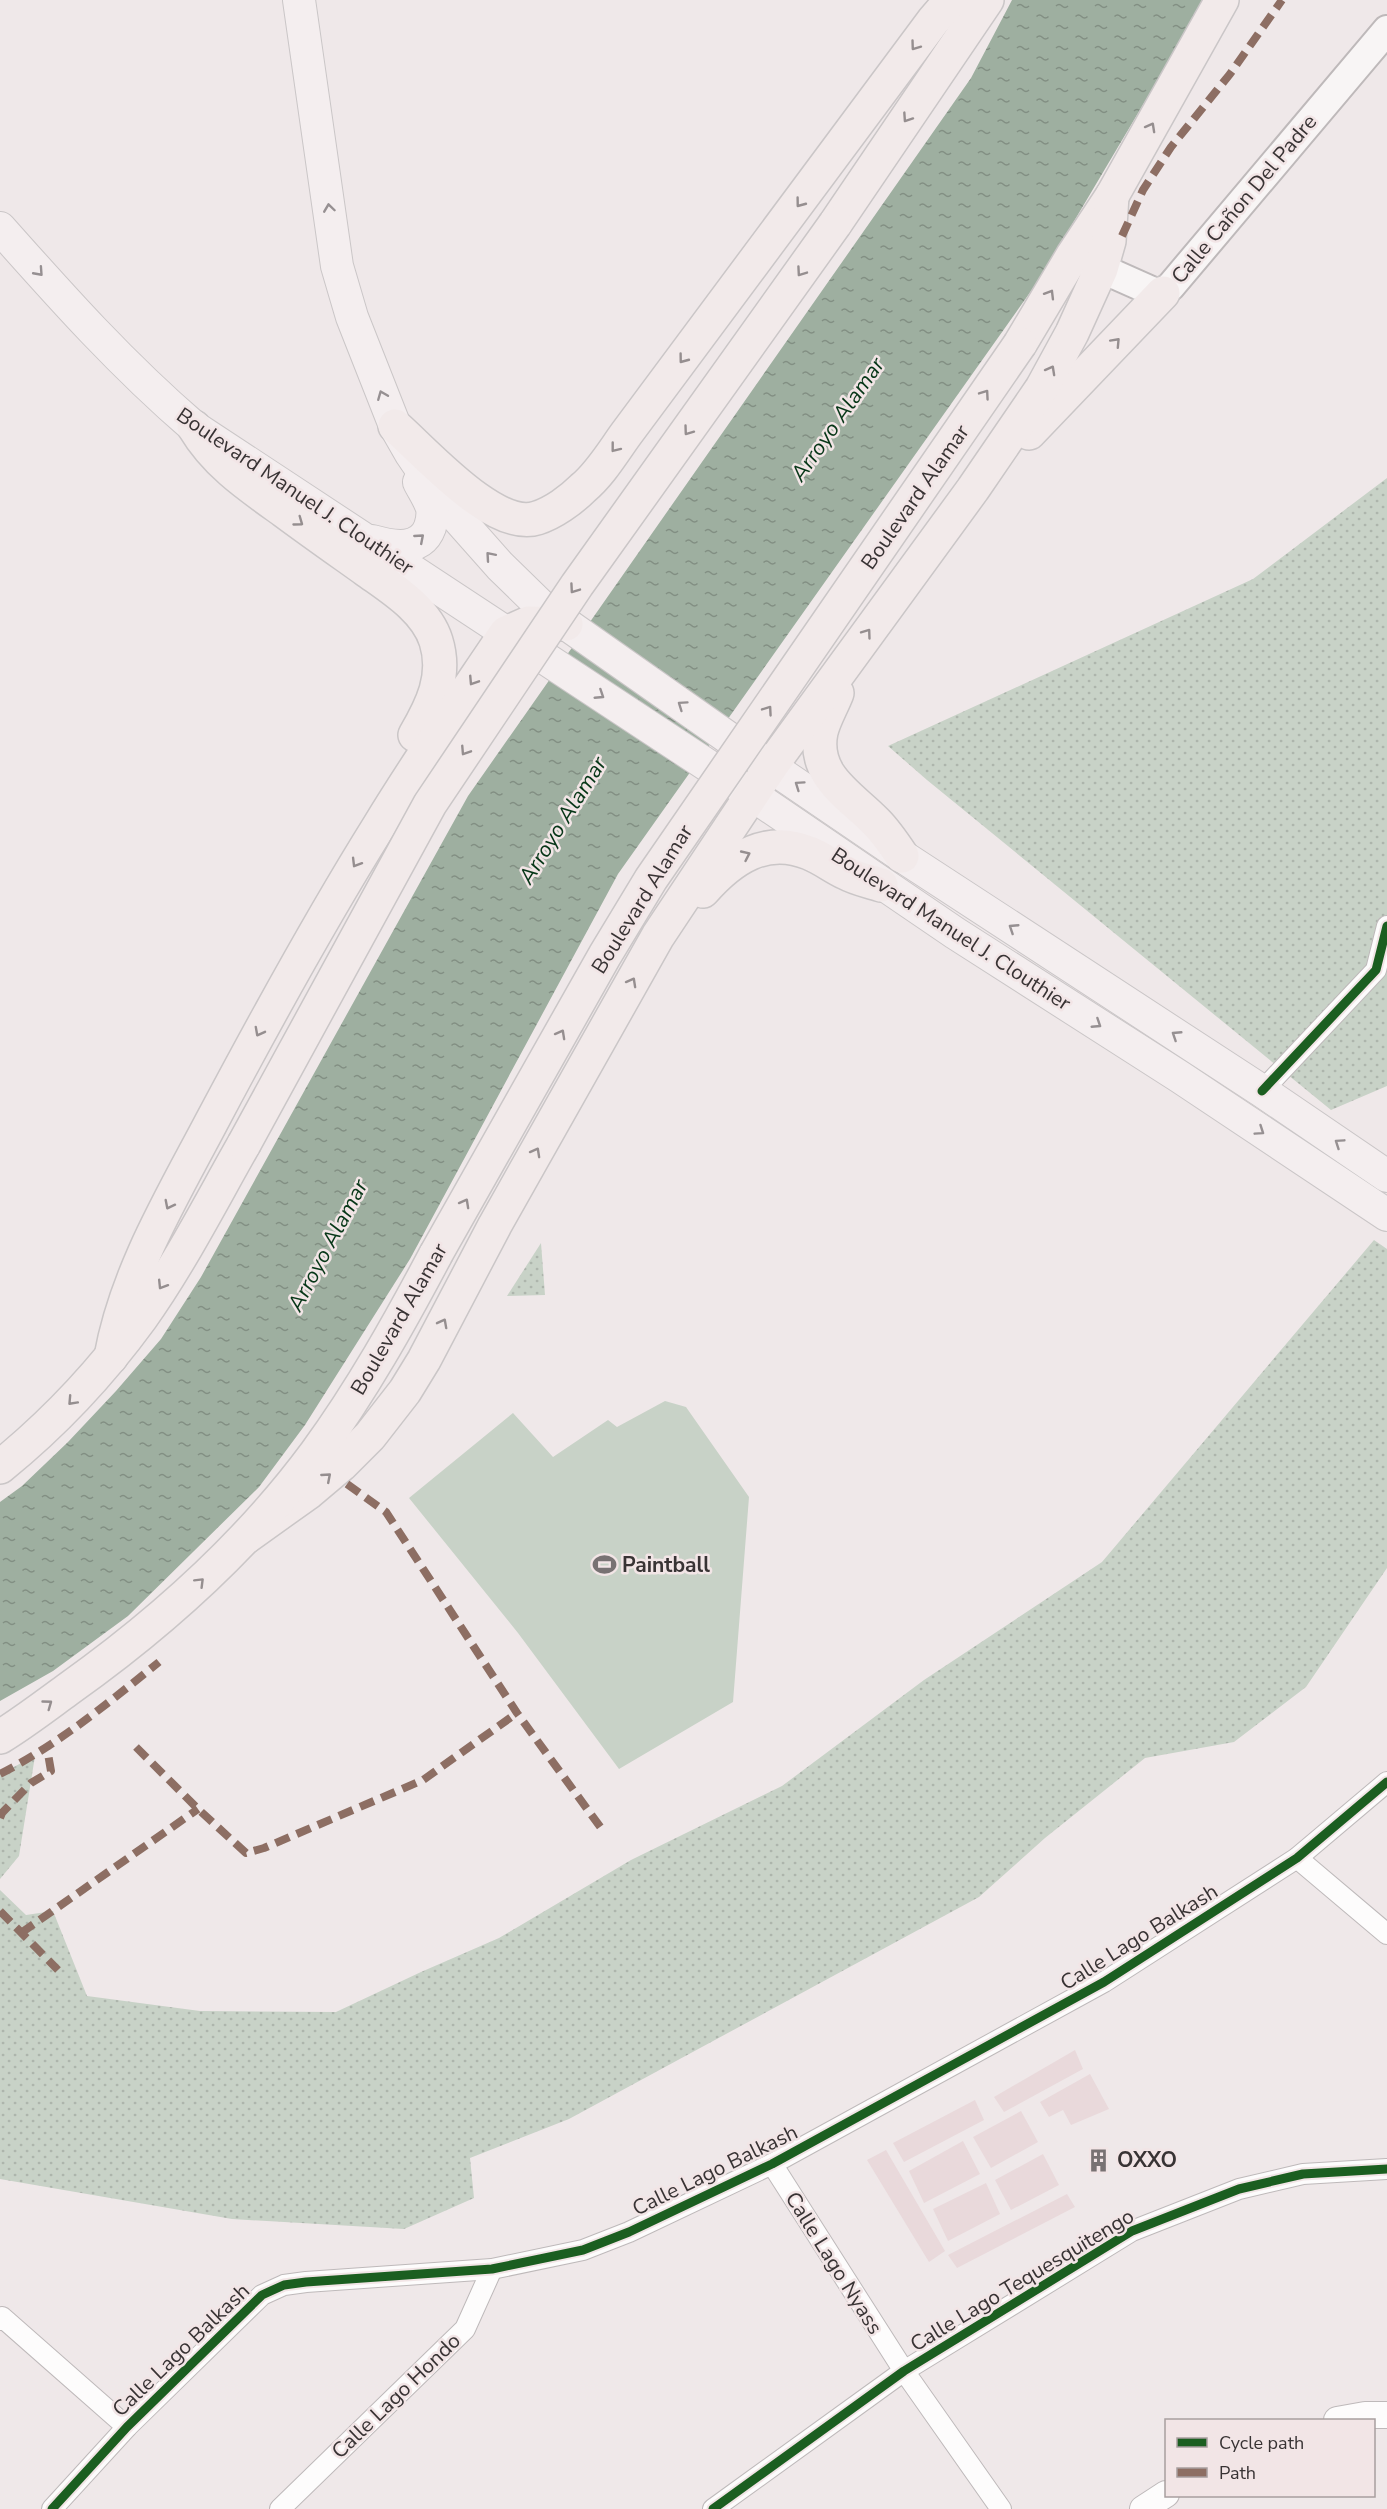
<svg xmlns="http://www.w3.org/2000/svg" width="1387" height="2509" font-family="'Nunito Sans',sans-serif">
<style>
.built{fill:#e9d9db}
.grass{fill:url(#grass-dots)}
.garden{fill:#c8d2c7}
.water{fill:url(#water-ripples)}
.lines{fill:none;stroke-linecap:round;stroke-linejoin:round}
.minor-casing{stroke:#beb9ba;stroke-width:22}
.tertiary-casing{stroke:#beb9ba;stroke-width:28}
.secondary-casing{stroke:#beb9ba;stroke-width:32}
.primary-casing{stroke:#cac6c7;stroke-width:34}
.trunk-casing{stroke:#cac6c7;stroke-width:36}
.minor{stroke:#fdfcfc;stroke-width:20}
.tertiary{stroke:#fdfcfc;stroke-width:26}
.secondary{stroke:#f8f5f5;stroke-width:28}
.primary{stroke:#f4eeef;stroke-width:32}
.trunk{stroke:#f2eaea;stroke-width:33}
.trunk-bridge-casing{stroke:#cac6c7;stroke-width:36;stroke-linecap:butt}
.trunk-bridge{stroke:#f2eaea;stroke-width:33}
.quiet{stroke:#8d6e63;stroke-width:8;stroke-dasharray:15 8;stroke-linecap:butt}
.cycleway-casing{stroke:#f2e5e6;stroke-width:13}
.cycleway{stroke:#1b5e20;stroke-width:9}
.oneway{stroke:#958e8f}
.oneway2{stroke:#969092}
.labels{text-anchor:middle;stroke-width:5;stroke-linejoin:round;paint-order:stroke}
.street-label{font-size:21px;fill:#383334;stroke:#f2e5e6}
.poi-label{font-size:21px;font-weight:bold;fill:#383334;stroke:#f2e5e6;text-anchor:start}
.water-label{font-size:22px;font-style:italic;fill:#063617;stroke:#f2e5e6}
</style>
<defs>
<pattern id="grass-dots" width="8" height="8" patternUnits="userSpaceOnUse" patternTransform="scale(1.5)"><rect width="8" height="8" fill="#c8d2c7"/><path d="M2 2h.1M6 6h.1" fill="none" stroke="#adb5ac" stroke-width="1.8" stroke-linecap="round"/></pattern>
<pattern id="water-ripples" width="26" height="14" patternUnits="userSpaceOnUse" patternTransform="scale(1.5)"><rect width="26" height="14" fill="#9eafa0"/><path d="M2 4q2-2 4 0t4 0M15 11q2-2 4 0t4 0" fill="none" stroke="#828f83"/></pattern>
</defs>
<rect width="100%" height="100%" fill="#efe8e9"/>
<g class="built">
<path d="M 1075,2050 L 1083,2069 L 1004,2112 L 994,2097 Z"/>
<path d="M 1090,2074 L 1109,2109 L 1071,2125 L 1063,2110 L 1049,2117 L 1040,2102 Z"/>
<path d="M 975,2100 L 984,2120 L 904,2162 L 893,2143 Z"/>
<path d="M 1021,2111 L 1038,2142 L 991,2168 L 973,2137 Z"/>
<path d="M 963,2141 L 980,2174 L 924,2203 L 909,2171 Z"/>
<path d="M 886,2150 L 945,2251 L 929,2262 L 867,2160 Z"/>
<path d="M 1043,2154 L 1059,2185 L 1011,2210 L 995,2180 Z"/>
<path d="M 986,2183 L 1000,2214 L 948,2241 L 933,2209 Z"/>
<path d="M 1067,2194 L 1075,2207 L 957,2268 L 948,2255 Z"/>
</g>
<g class="grass">
<path d="M 1387,478 L 1387,1086 L 1331,1110 L 927,780 L 888,746 L 1253,579 Z"/>
<path d="M 1374,1240 L 1387,1249 L 1387,1568 L 1306,1687 L 1234,1742 L 1145,1758 L 1045,1838 L 979,1897 L 569,2119 L 470,2158 L 474,2198 L 404,2229 L 232,2219 L 0,2179 L 0,1890 L 26,1915 L 53,1911 L 87,1996 L 200,2011 L 336,2012 L 421,1972 L 499,1938 L 631,1860 L 782,1786 L 924,1680 L 1102,1562 Z"/>
<path d="M 541,1243 L 545,1295 L 507,1296 Z"/>
<path d="M 35,1756 L 19,1856 L 0,1879 L 0,1774 Z"/>
</g>
<path class="garden" d="M 665,1401 L 686,1407 L 749,1497 L 733,1702 L 619,1769 L 518,1633 L 409,1498 L 513,1413 L 553,1457 L 608,1420 L 617,1427 Z"/>
<path class="water" d="M 1012,0 L 1202,0 L 1179,44 L 1041,277 L 618,874 L 410,1259 L 305,1425 L 259,1487 L 128,1616 L 53,1671 L 0,1701 L 0,1502 L 22,1486 L 68,1442 L 116,1391 L 161,1339 L 201,1277 L 468,796 L 971,78 Z"/>
<g class="lines">
<defs>
<g id="minor">
<path d="M 1262,1091 L 1376,970 L 1387,926"/>
<path d="M 1297,1858 L 1387,1934"/>
<path d="M 772,2164 L 904,2371 L 1001,2509"/>
<path d="M 0,2320 L 2,2317 L 127,2427"/>
<path d="M 52,2509 L 127,2427 L 262,2295 L 284,2285 L 306,2282 L 492,2269 L 583,2250 L 629,2232 L 772,2164 L 1104,1982 L 1297,1858 L 1387,1782"/>
<path d="M 280,2509 L 465,2329 L 492,2269"/>
<path d="M 713,2509 L 904,2371 L 1132,2231 L 1239,2189 L 1303,2174 L 1387,2169"/>
</g>
<g id="tertiary">
<path d="M 1337,2420 L 1365,2415 L 1387,2415"/>
<path d="M 1143,2509 L 1166,2494"/>
</g>
<path id="secondary" d="M 1082,260 L 1154,292 L 1163,293 L 1171,286 L 1387,30"/>
<g id="primary">
<path d="M 299,0 L 337,266 L 352,317 L 395,426 L 411,454 L 445,504 L 500,566 L 542,607 L 730,739 L 902,856 L 1262,1091 L 1387,1176"/>
<path d="M 0,228 C 63,299 122,365 194,427 L 751,794 L 955,933 L 1180,1077 L 1387,1215"/>
<path d="M 372,541 C 393,547 421,552 430,527 C 432,521 433,514 432,508 C 429,499 423,490 419,482"/>
</g>
<g id="trunk">
<path d="M 835,224 L 987,0"/>
<path d="M 1020,344 L 1073,255 L 1112,196 L 1222,0"/>
<path d="M 395,426 C 425,452 495,532 537,518 C 553,513 571,500 583,488 C 600,474 613,452 626,434 L 933,21 L 951,0"/>
<path d="M 194,427 C 216,464 249,486 284,511 C 311,531 338,550 366,570 C 391,588 426,609 436,641 C 447,676 432,706 415,735"/>
<path d="M 1029,433 L 1163,293"/>
<path d="M 837,693 C 832,706 824,719 821,732 C 812,776 851,796 876,822 C 886,832 894,844 902,856"/>
<path d="M 703,891 C 731,859 766,835 809,853 C 822,858 833,867 846,873 C 857,879 869,881 881,885"/>
<path d="M 111,1357 C 126,1273 172,1197 212,1121 C 265,1021 319,922 379,826 C 419,760 463,697 506,633 L 529,623 L 566,624"/>
<path d="M 0,1467 C 53,1424 101,1373 141,1318 C 180,1263 211,1202 244,1144"/>
<path d="M 246,1537 L 309,1492 L 341,1465 L 370,1436 L 405,1391 L 424,1360 L 495,1225 L 658,936 L 771,766 L 973,489 L 1042,388 L 1072,333 L 1101,269 L 1109,241 L 1112,196"/>
<path d="M 0,1737 C 23,1723 45,1706 67,1690 C 160,1624 248,1545 316,1453 C 362,1390 400,1322 436,1254"/>
</g>
</defs>
<use href="#minor" class="minor-casing"/>
<use href="#tertiary" class="tertiary-casing"/>
<use href="#secondary" class="secondary-casing"/>
<use href="#primary" class="primary-casing"/>
<use href="#trunk" class="trunk-casing"/>
<use href="#minor" class="minor"/>
<use href="#tertiary" class="tertiary"/>
<use href="#secondary" class="secondary"/>
<use href="#primary" class="primary"/>
<use href="#trunk" class="trunk"/>
<defs>
<g id="trunk-bridge">
<path d="M 244,1144 L 430,804 L 577,585 L 835,224"/>
<path d="M 436,1254 L 605,955 L 651,879 L 1020,344"/>
</g>
</defs>
<use href="#trunk-bridge" class="trunk-bridge-casing"/>
<use href="#trunk-bridge" class="trunk-bridge"/>
<g class="quiet">
<path d="M 1122,236 L 1143,190 L 1171,147 L 1230,74 L 1282,0"/>
<path d="M 347,1484 L 386,1512 L 517,1713 L 604,1832"/>
<path d="M 136,1747 L 198,1809 L 246,1853 L 264,1848 L 423,1780 L 517,1713"/>
<path d="M 0,1774 C 59,1744 108,1703 159,1662"/>
<path d="M 0,1818 L 2,1813 L 31,1783 L 51,1771 L 47,1748"/>
<path d="M 0,1911 L 58,1970"/>
<path d="M 21,1933 L 198,1809"/>
</g>
<defs>
<g id="cycleway">
<path d="M 1262,1091 L 1376,970 L 1387,926"/>
<path d="M 52,2509 L 127,2427 L 262,2295 L 284,2285 L 306,2282 L 492,2269 L 583,2250 L 629,2232 L 772,2164 L 1104,1982 L 1297,1858 L 1387,1782"/>
<path d="M 713,2509 L 904,2371 L 1132,2231 L 1239,2189 L 1303,2174 L 1387,2169"/>
</g>
</defs>
<use href="#cycleway" class="cycleway-casing"/>
<use href="#cycleway" class="cycleway"/>
</g>
<defs><path id="oneway-chevron" d="M-2-3.5L2.5 0L-2 3.5" fill="none" stroke-width="1.6" stroke-linecap="round" stroke-linejoin="round" transform="scale(1.5)"/></defs>
<g class="oneway">
<use href="#oneway-chevron" transform="translate(915 46) rotate(126)"/>
<use href="#oneway-chevron" transform="translate(907 118) rotate(124)"/>
<use href="#oneway-chevron" transform="translate(1151 127) rotate(-61)"/>
<use href="#oneway-chevron" transform="translate(800 203) rotate(127)"/>
<use href="#oneway-chevron" transform="translate(801 272) rotate(125)"/>
<use href="#oneway-chevron" transform="translate(1050 294) rotate(-59)"/>
<use href="#oneway-chevron" transform="translate(1116 342) rotate(-47)"/>
<use href="#oneway-chevron" transform="translate(683 359) rotate(127)"/>
<use href="#oneway-chevron" transform="translate(1051 370) rotate(-61)"/>
<use href="#oneway-chevron" transform="translate(985 394) rotate(-55)"/>
<use href="#oneway-chevron" transform="translate(688 431) rotate(126)"/>
<use href="#oneway-chevron" transform="translate(615 448) rotate(128)"/>
<use href="#oneway-chevron" transform="translate(299 522) rotate(36)"/>
<use href="#oneway-chevron" transform="translate(574 589) rotate(125)"/>
<use href="#oneway-chevron" transform="translate(867 633) rotate(-54)"/>
<use href="#oneway-chevron" transform="translate(473 681) rotate(123)"/>
<use href="#oneway-chevron" transform="translate(768 710) rotate(-55)"/>
<use href="#oneway-chevron" transform="translate(465 751) rotate(123)"/>
<use href="#oneway-chevron" transform="translate(746 855) rotate(-25)"/>
<use href="#oneway-chevron" transform="translate(356 863) rotate(121)"/>
<use href="#oneway-chevron" transform="translate(632 982) rotate(-61)"/>
<use href="#oneway-chevron" transform="translate(259 1032) rotate(118)"/>
<use href="#oneway-chevron" transform="translate(561 1034) rotate(-61)"/>
<use href="#oneway-chevron" transform="translate(536 1152) rotate(-61)"/>
<use href="#oneway-chevron" transform="translate(465 1203) rotate(-61)"/>
<use href="#oneway-chevron" transform="translate(169 1205) rotate(117)"/>
<use href="#oneway-chevron" transform="translate(162 1285) rotate(122)"/>
<use href="#oneway-chevron" transform="translate(443 1323) rotate(-62)"/>
<use href="#oneway-chevron" transform="translate(72 1401) rotate(133)"/>
<use href="#oneway-chevron" transform="translate(327 1477) rotate(-41)"/>
<use href="#oneway-chevron" transform="translate(200 1582) rotate(-45)"/>
<use href="#oneway-chevron" transform="translate(48 1704) rotate(-36)"/>
</g>
<g class="oneway2">
<use href="#oneway-chevron" transform="translate(329 208) rotate(-98)"/>
<use href="#oneway-chevron" transform="translate(39 272) rotate(48)"/>
<use href="#oneway-chevron" transform="translate(382 395) rotate(-112)"/>
<use href="#oneway-chevron" transform="translate(420 538) rotate(-41)"/>
<use href="#oneway-chevron" transform="translate(490 556) rotate(-131)"/>
<use href="#oneway-chevron" transform="translate(600 695) rotate(33)"/>
<use href="#oneway-chevron" transform="translate(682 705) rotate(-145)"/>
<use href="#oneway-chevron" transform="translate(799 785) rotate(-145)"/>
<use href="#oneway-chevron" transform="translate(1013 928) rotate(-147)"/>
<use href="#oneway-chevron" transform="translate(1097 1024) rotate(33)"/>
<use href="#oneway-chevron" transform="translate(1176 1035) rotate(-147)"/>
<use href="#oneway-chevron" transform="translate(1260 1131) rotate(34)"/>
<use href="#oneway-chevron" transform="translate(1339 1143) rotate(-146)"/>
</g>
<defs>
<symbol id="stadium-bare" viewBox="-9 -9 18 18"><path d="M0-5a6.5 5 0 1 0 0 10a6.5 5 0 1 0 0-10ZM-3.5-1.8h7v3.6h-7Z" fill="#787273" stroke="#f2e5e6" stroke-width="2.5" paint-order="stroke"/></symbol>
<symbol id="building-bare" viewBox="-9 -9 18 18"><path d="M-4-6H4V6H1V3H-1V6H-4ZM-2.5-4.3h1.7v1.8h-1.7ZM.8-4.3h1.7v1.8H.8ZM-2.5-1h1.7V.8h-1.7ZM.8-1h1.7V.8H.8Z" fill="#787273" stroke="#f2e5e6" stroke-width="2.5" paint-order="stroke"/></symbol>
</defs>
<g fill-rule="evenodd">
<use href="#stadium-bare" x="588" y="1548" width="33" height="33"/>
<use href="#building-bare" x="1082" y="2144" width="33" height="33"/>
</g>
<g class="labels">
<g class="street-label">
<text transform="translate(1244 199) rotate(-50)" y="7">Calle Cañon Del Padre</text>
<text transform="translate(295 491) rotate(34)" y="7">Boulevard Manuel J. Clouthier</text>
<text transform="translate(915 497) rotate(-55)" y="7">Boulevard Alamar</text>
<text transform="translate(642 899) rotate(-58)" y="7">Boulevard Alamar</text>
<text transform="translate(951 929) rotate(33)" y="7">Boulevard Manuel J. Clouthier</text>
<text transform="translate(399 1319) rotate(-60)" y="7">Boulevard Alamar</text>
<text transform="translate(1139 1937) rotate(-32)" y="7">Calle Lago Balkash</text>
<text transform="translate(715 2170) rotate(-26)" y="7">Calle Lago Balkash</text>
<text transform="translate(834 2263) rotate(58)" y="7">Calle Lago Nyass</text>
<text transform="translate(1022 2280) rotate(-31)" y="7">Calle Lago Tequesquitengo</text>
<text transform="translate(181 2350) rotate(-44)" y="7">Calle Lago Balkash</text>
<text transform="translate(396 2396) rotate(-44)" y="7">Calle Lago Hondo</text>
</g>
<g class="poi-label">
<text x="622" y="1572">Paintball</text>
<text x="1117" y="2167">OXXO</text>
</g>
<g class="water-label">
<text transform="translate(837 419) rotate(-55)" y="8">Arroyo Alamar</text>
<text transform="translate(562 820) rotate(-58)" y="8">Arroyo Alamar</text>
<text transform="translate(327 1245) rotate(-62)" y="8">Arroyo Alamar</text>
</g>
</g>
<rect x="1165" y="2419" width="210" height="78" fill="#f2e5e6" stroke="#a89e9f" stroke-width="1.5"/>
<rect x="1177" y="2438" width="30" height="9" fill="#1b5e20" stroke="#a89e9f" stroke-width="1.5"/>
<text x="1219" y="2449" font-size="18" fill="#383334">Cycle path</text>
<rect x="1177" y="2468" width="30" height="9" fill="#8d6e63" stroke="#a89e9f" stroke-width="1.5"/>
<text x="1219" y="2479" font-size="18" fill="#383334">Path</text>
</svg>
